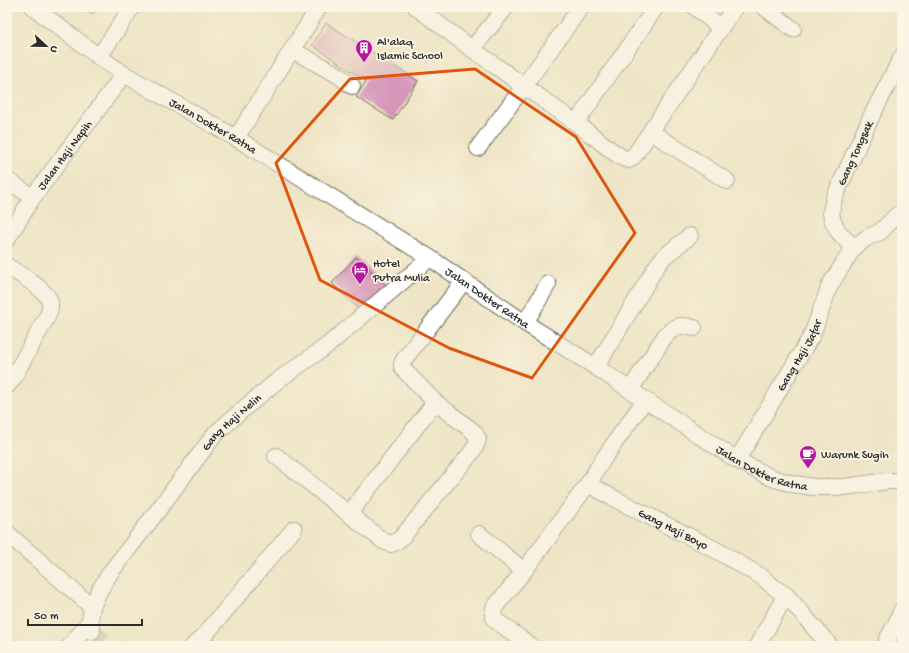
<svg xmlns="http://www.w3.org/2000/svg" width="909" height="653" font-family="'Gochi Hand',sans-serif">
<style>
.building{fill:#d596b9}
.lines{fill:none;stroke-linecap:round;stroke-linejoin:round}
.minor-tunnel{stroke:#c8c0a7;stroke-width:16;stroke-dasharray:16 8;stroke-linecap:butt}
.minor-casing{stroke:#706c61;stroke-width:18}
.minor{stroke:#fff;stroke-width:16}
.marked{fill:none;stroke:#df570e;stroke-width:3;stroke-linejoin:round}
.labels{text-anchor:middle;stroke-width:3.5;stroke-linejoin:round;paint-order:stroke}
.poi-label{font-size:12px;fill:#2b2b2b;stroke:#fcf5e5;text-anchor:start}
.street-label{font-size:12px;fill:#2b2b2b;stroke:#fcf5e5}
</style>
<rect width="100%" height="100%" fill="#fcf5e5"/>
<filter id="ink" filterUnits="userSpaceOnUse"><feTurbulence type="fractalNoise" baseFrequency=".025" numOctaves="2"/><feDisplacementMap in="SourceGraphic" scale="8" xChannelSelector="R" yChannelSelector="G"/><feConvolveMatrix kernelMatrix="1 2 1 2 8 2 1 2 1" color-interpolation-filters="sRGB"/></filter>
<filter id="wash" filterUnits="userSpaceOnUse"><feTurbulence type="fractalNoise" baseFrequency=".012" numOctaves="4" result="noise"/><feDisplacementMap in="SourceGraphic" scale="16" xChannelSelector="R" yChannelSelector="G"/><feGaussianBlur stdDeviation="0.9" result="paint"/><feColorMatrix in="noise" values="0 0 0 0 0 0 0 0 0 0 0 0 0 0 0 0 0 1.4 0 .05"/><feComposite in="paint" operator="in"/></filter>
<g filter="url(#wash)">
<rect width="100%" height="100%" fill="#efe5c6"/>
<g id="blocks">
<g class="building">
<path d="M 81,7 L 98,7 L 92,15 Z"/>
<path d="M 326,23 L 418,81 L 393,120 L 356,97 L 366,81 L 312,45 Z"/>
<path d="M 356,257 L 389,288 L 364,314 L 332,283 Z"/>
</g>
</g>
</g>
<g filter="url(#ink)">
<use href="#blocks" fill-opacity="0" stroke="#706c61" stroke-width="1"/>
<g class="lines">
<path class="minor-tunnel" d="M 92,631 L 109,646"/>
<defs>
<g id="minor">
<path id="s1" d="M 33,7 L 99,57 L 124,74 L 236,138 L 430,258 L 525,323 L 596,367 L 630,390 L 737,460 L 772,478 L 793,484 L 814,487 L 844,487 L 888,481 L 902,481"/>
<path d="M 416,7 L 472,49 L 576,123 L 615,153 L 623,158 L 629,160 L 634,156 L 735,7"/>
<path d="M 695,7 L 721,28"/>
<path d="M 764,7 L 793,29"/>
<path d="M 472,49 L 506,7"/>
<path d="M 292,50 L 338,75 L 352,86"/>
<path d="M 99,57 L 132,7"/>
<path d="M 576,123 L 656,7"/>
<path d="M 651,132 L 727,181"/>
<path d="M 236,138 L 319,7"/>
<path d="M 478,148 L 524,86 L 581,7"/>
<path d="M 7,180 L 33,197"/>
<path id="s2" d="M 7,239 L 33,197 L 124,74"/>
<path id="s3" d="M 854,247 L 845,239 L 838,231 L 833,222 L 831,213 L 834,198 L 871,117 L 902,57"/>
<path d="M 7,266 C 19,274 42,287 49,299 C 51,304 50,310 48,315 L 12,380 L 7,386"/>
<path d="M 525,323 L 548,284"/>
<path d="M 596,367 L 658,264 L 665,256 L 690,236"/>
<path d="M 630,390 L 665,336 C 676,325 679,324 694,328"/>
<path id="s4" d="M 645,400 L 604,458 L 588,484 L 617,500 L 716,550 L 762,577 L 775,588 L 786,595 L 830,646"/>
<path d="M 276,456 L 383,541 L 391,544 L 396,542 L 402,537 L 472,452 L 476,445 L 478,439 L 474,432 L 435,402 L 403,369 L 402,365 L 403,361 L 464,281"/>
<path id="s5" d="M 737,460 L 812,335 L 830,285 L 854,247 L 868,237 L 880,232 L 898,214 L 902,214"/>
<path d="M 349,514 L 435,402"/>
<path d="M 7,533 L 92,607"/>
<path d="M 479,534 L 524,571"/>
<path id="s6" d="M 92,631 L 90,621 L 92,607 L 99,591 L 110,573 L 159,509 L 215,434 L 241,411 L 277,381 L 328,345 L 430,258"/>
<path d="M 887,640 L 896,624 L 902,609"/>
<path d="M 70,646 L 90,621"/>
<path d="M 193,646 L 203,637 L 294,529"/>
<path d="M 531,646 L 495,620 L 493,615 L 494,608 L 524,571 L 588,484"/>
<path d="M 757,646 L 786,595"/>
</g>
</defs>
<use href="#minor" class="minor-casing"/>
<use href="#minor" class="minor"/>
</g>
</g>
<path d="M0 0H909V653H0ZM 475,69 L 576,137 L 635,233 L 532,378 L 449,348 L 320,280 L 276,163 L 350,79 Z" fill="#efe5c6" fill-opacity=".55" fill-rule="evenodd"/>
<path class="marked" d="M 475,69 L 576,137 L 635,233 L 532,378 L 449,348 L 320,280 L 276,163 L 350,79 Z"/>
<defs>
<symbol id="building-pin" viewBox="-11 -11 22 30"><path d="M0 17L-7.5 6A9.5 9.5 0 1 1 7.5 6Z" fill="#b5179e" stroke="#fcf5e5"/><path d="M-4-6H4V6H1V3H-1V6H-4ZM-2.5-4.3h1.7v1.8h-1.7ZM.8-4.3h1.7v1.8H.8ZM-2.5-1h1.7V.8h-1.7ZM.8-1h1.7V.8H.8Z" fill="#fff"/></symbol>
<symbol id="hotel-pin" viewBox="-11 -11 22 30"><path d="M0 17L-7.5 6A9.5 9.5 0 1 1 7.5 6Z" fill="#b5179e" stroke="#fcf5e5"/><path d="M-6-4.5h1.5V1H6V5H4.5V3h-9V5H-6ZM-4 0a1.8 1.8 0 1 1 3.6 0ZM.5 0V-2.5h3Q6-2.5 6 0Z" fill="#fff"/></symbol>
<symbol id="cafe-pin" viewBox="-11 -11 22 30"><path d="M0 17L-7.5 6A9.5 9.5 0 1 1 7.5 6Z" fill="#b5179e" stroke="#fcf5e5"/><path d="M-5.5-4.5H6V0H3Q3 3.5 0 3.5H-2.5Q-5.5 3.5-5.5 0ZM3-3.2v2h1.7v-2ZM-6 4.5H4V6H-6Z" fill="#fff"/></symbol>
</defs>
<g fill-rule="evenodd">
<use href="#building-pin" x="354" y="38" width="20" height="27"/>
<use href="#hotel-pin" x="350" y="260" width="20" height="27"/>
<use href="#cafe-pin" x="798" y="444" width="20" height="27"/>
</g>
<g class="labels">
<g class="poi-label">
<text x="377" y="45">Al'alaq<tspan x="377" dy="14">Islamic School</tspan></text>
<text x="373" y="267">Hotel<tspan x="373" dy="14">Putra Mulia</tspan></text>
<text x="821" y="458">Warunk Sugih</text>
</g>
<g class="street-label">
<text dy="4" stroke="none"><textPath href="#s1" startOffset="216">Jalan Dokter Ratna</textPath></text>
<text dy="4" stroke="none"><textPath href="#s3" startOffset="107">Gang Tongsak</textPath></text>
<text dy="4" stroke="none"><textPath href="#s2" startOffset="102">Jalan Haji Napih</textPath></text>
<text dy="4" stroke="none"><textPath href="#s1" startOffset="540">Jalan Dokter Ratna</textPath></text>
<text dy="4" stroke="none"><textPath href="#s5" startOffset="122">Gang Haji Jafar</textPath></text>
<text dy="4" stroke="none"><textPath href="#s6" startOffset="257">Gang Haji Nelin</textPath></text>
<text dy="4" stroke="none"><textPath href="#s1" startOffset="864">Jalan Dokter Ratna</textPath></text>
<text dy="4" stroke="none"><textPath href="#s4" startOffset="198">Gang Haji Boyo</textPath></text>
</g>
</g>
<rect width="909" height="653" fill="none" stroke="#fcf5e5" stroke-width="24"/>
<g transform="translate(46 46) rotate(112)" stroke="#fcf5e5" stroke-width="3" paint-order="stroke">
<path d="M0-3L7 15L0 10L-7 15Z" fill="#2b2b2b"/>
<text y="-6" font-size="11" font-weight="bold" text-anchor="middle" fill="#2b2b2b">U</text>
</g>
<path d="M28 619v6h114v-6" fill="none" stroke="#2b2b2b" stroke-width="2"/>
<text x="34" y="619" font-size="12" fill="#2b2b2b" stroke="#fcf5e5" stroke-width="3" paint-order="stroke">50 m</text>
</svg>
